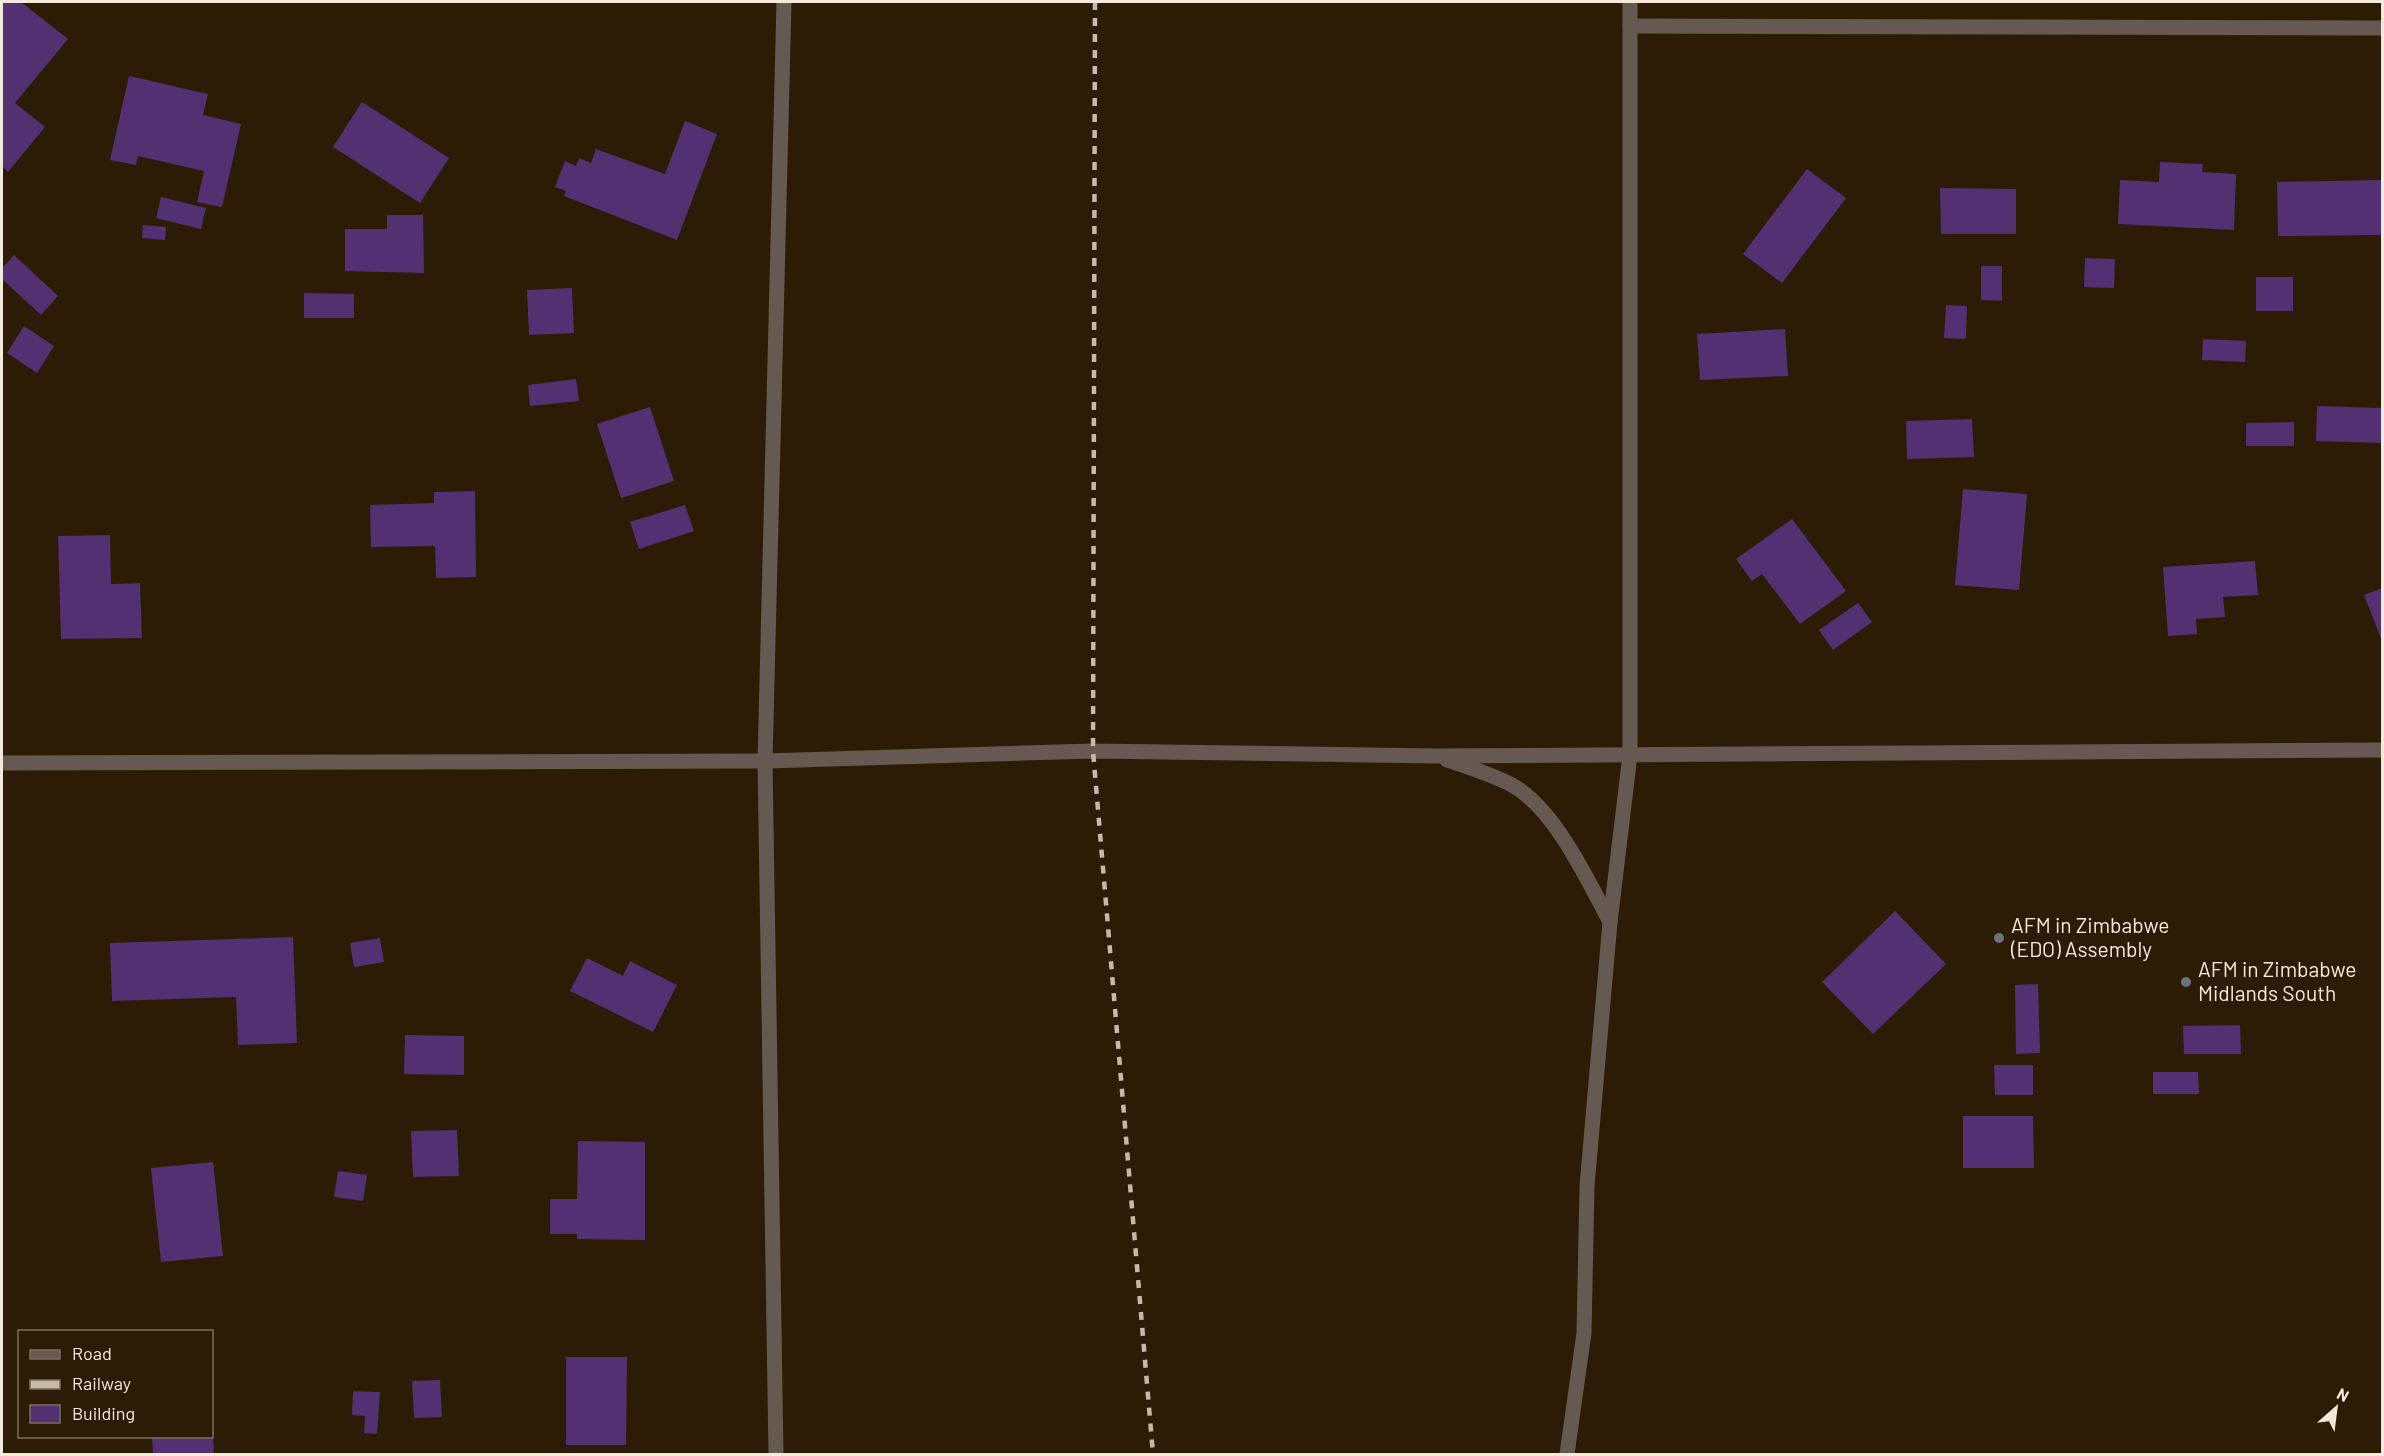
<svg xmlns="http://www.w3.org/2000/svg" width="2384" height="1456" font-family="Barlow,sans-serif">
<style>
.building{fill:#523072}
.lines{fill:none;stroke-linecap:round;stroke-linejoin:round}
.minor{stroke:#655951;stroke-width:15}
.rail{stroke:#c6b9a9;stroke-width:4.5;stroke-dasharray:8 8;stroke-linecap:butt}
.worship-dot{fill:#6b7280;stroke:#2d1c05;stroke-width:2}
.labels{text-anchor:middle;stroke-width:4.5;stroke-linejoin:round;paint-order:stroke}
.poi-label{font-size:21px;fill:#f5e9db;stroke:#2d1c05;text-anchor:start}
</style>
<rect width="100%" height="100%" fill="#2d1c05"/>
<g class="building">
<path d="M 2,2 L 21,2 L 68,39 L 15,103 L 45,127 L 8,172 L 2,166 Z"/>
<path d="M 129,76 L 208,94 L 203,115 L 241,124 L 222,207 L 197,202 L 204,171 L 138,156 L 136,165 L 110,160 Z"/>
<path d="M 362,102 L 449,158 L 420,203 L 333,147 Z"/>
<path d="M 685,121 L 717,134 L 677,240 L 564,196 L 566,191 L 555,187 L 565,161 L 576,166 L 579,158 L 591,163 L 596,149 L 665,174 Z"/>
<path d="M 2160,162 L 2203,164 L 2202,172 L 2236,174 L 2234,230 L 2118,224 L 2120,180 L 2159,182 Z"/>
<path d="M 1807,169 L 1846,198 L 1782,283 L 1743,254 Z"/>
<path d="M 2382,180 L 2382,235 L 2278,236 L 2277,182 Z"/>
<path d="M 1940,188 L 2016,189 L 2016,234 L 1941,234 Z"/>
<path d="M 161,197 L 206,208 L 201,229 L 156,218 Z"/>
<path d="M 387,215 L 423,215 L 424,273 L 345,271 L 345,229 L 387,229 Z"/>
<path d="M 143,225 L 166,227 L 165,240 L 142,238 Z"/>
<path d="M 14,255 L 58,296 L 41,315 L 2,279 L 2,268 Z"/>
<path d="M 2085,258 L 2115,259 L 2114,288 L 2084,287 Z"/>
<path d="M 1981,266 L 2002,266 L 2002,301 L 1981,300 Z"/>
<rect x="2256" y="277" width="37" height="34"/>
<path d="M 572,288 L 574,333 L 529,335 L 527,290 Z"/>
<path d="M 304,293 L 354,294 L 354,318 L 304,318 Z"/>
<path d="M 1946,305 L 1967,306 L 1966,339 L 1944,338 Z"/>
<path d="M 24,326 L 54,346 L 37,373 L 7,353 Z"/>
<path d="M 1785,329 L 1788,376 L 1700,380 L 1697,334 Z"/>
<path d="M 2203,339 L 2246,341 L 2245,362 L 2202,360 Z"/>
<path d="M 576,379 L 579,401 L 530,406 L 528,385 Z"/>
<path d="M 2317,406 L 2382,408 L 2382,443 L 2316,441 Z"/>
<path d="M 650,407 L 674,481 L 621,498 L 597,424 Z"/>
<path d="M 1972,419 L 1974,457 L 1907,459 L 1906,421 Z"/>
<path d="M 2294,422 L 2294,446 L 2246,446 L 2246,423 Z"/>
<path d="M 1963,489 L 2027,494 L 2019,590 L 1955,585 Z"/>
<path d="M 475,491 L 476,577 L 436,578 L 435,546 L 371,547 L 370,505 L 434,503 L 434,492 Z"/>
<path d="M 685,505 L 694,531 L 639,549 L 630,522 Z"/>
<path d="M 1792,519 L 1846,591 L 1800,624 L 1762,574 L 1752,581 L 1736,559 Z"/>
<path d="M 110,535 L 111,584 L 140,583 L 142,638 L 61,639 L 58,536 Z"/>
<path d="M 2255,561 L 2258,595 L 2223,597 L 2225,617 L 2196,619 L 2197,634 L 2168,636 L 2163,567 Z"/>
<path d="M 2382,588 L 2382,641 L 2364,595 Z"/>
<path d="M 1858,603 L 1872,622 L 1833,650 L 1819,630 Z"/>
<path d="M 1895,911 L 1946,964 L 1873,1034 L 1822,982 Z"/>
<path d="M 293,937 L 297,1043 L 238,1045 L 236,997 L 112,1001 L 110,943 Z"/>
<path d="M 380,938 L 384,962 L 354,967 L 350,943 Z"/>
<path d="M 587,958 L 623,976 L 630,961 L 677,985 L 653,1032 L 570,991 Z"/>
<path d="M 2038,984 L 2040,1053 L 2016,1054 L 2015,985 Z"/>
<path d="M 2240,1025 L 2241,1054 L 2184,1054 L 2183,1026 Z"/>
<path d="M 405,1035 L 464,1036 L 464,1075 L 404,1074 Z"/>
<path d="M 1994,1065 L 2033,1065 L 2033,1095 L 1995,1095 Z"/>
<path d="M 2153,1072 L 2198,1072 L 2199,1094 L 2153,1094 Z"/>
<path d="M 1963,1116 L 2033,1116 L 2034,1168 L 1963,1168 Z"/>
<path d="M 457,1130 L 459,1176 L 413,1177 L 411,1131 Z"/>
<path d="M 578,1141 L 645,1142 L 645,1240 L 577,1239 L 577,1234 L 550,1234 L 550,1199 L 577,1199 Z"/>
<path d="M 213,1162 L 223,1256 L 161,1262 L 151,1168 Z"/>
<path d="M 338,1171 L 367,1175 L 363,1201 L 334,1197 Z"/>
<path d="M 566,1357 L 627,1357 L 626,1445 L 566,1445 Z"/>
<path d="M 440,1380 L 442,1417 L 414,1418 L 412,1381 Z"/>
<path d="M 353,1391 L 380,1392 L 377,1434 L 364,1433 L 365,1416 L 352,1415 Z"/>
<path d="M 152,1436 L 213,1436 L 214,1454 L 153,1454 Z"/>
</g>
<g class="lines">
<g class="minor">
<path d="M 1630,26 L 2382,28"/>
<path d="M 1447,760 C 1468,767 1491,774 1512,785 C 1555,809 1587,879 1610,922"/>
<path d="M 2,763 L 765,761 L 1093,751 L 1436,756 L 2382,750"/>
<path d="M 776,1454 L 765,761 L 784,2"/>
<path d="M 1567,1454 L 1584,1333 L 1587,1186 L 1610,922 L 1630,755 L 1630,2"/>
</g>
<path class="rail" d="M 1095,2 L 1093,751 L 1153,1454"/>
</g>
<g class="worship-dot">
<circle cx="1999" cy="938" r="6"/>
<circle cx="2186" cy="982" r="6"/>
</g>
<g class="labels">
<g class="poi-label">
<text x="2011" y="933">AFM in Zimbabwe<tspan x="2011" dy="24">(EDO) Assembly</tspan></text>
<text x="2198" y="977">AFM in Zimbabwe<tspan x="2198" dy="24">Midlands South</tspan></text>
</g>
</g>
<rect width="2384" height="1456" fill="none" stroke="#f5e9db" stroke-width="6"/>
<rect x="18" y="1330" width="195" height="108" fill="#2d1c05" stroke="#7d6e5b" stroke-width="1.5"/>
<rect x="30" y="1350" width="30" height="9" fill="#655951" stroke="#7d6e5b" stroke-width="1.5"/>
<text x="72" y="1360" font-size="18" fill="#f5e9db">Road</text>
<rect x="30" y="1380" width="30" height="9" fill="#c6b9a9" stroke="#7d6e5b" stroke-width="1.5"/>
<text x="72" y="1390" font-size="18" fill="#f5e9db">Railway</text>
<rect x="30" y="1405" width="30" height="18" fill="#523072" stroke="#7d6e5b" stroke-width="1.5"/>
<text x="72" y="1420" font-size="18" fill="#f5e9db">Building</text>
<g transform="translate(2336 1408) rotate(28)" stroke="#2d1c05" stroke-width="4.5" paint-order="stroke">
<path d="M0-4.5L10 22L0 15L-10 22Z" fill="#f5e9db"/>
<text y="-9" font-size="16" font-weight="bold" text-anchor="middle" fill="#f5e9db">N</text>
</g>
</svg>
